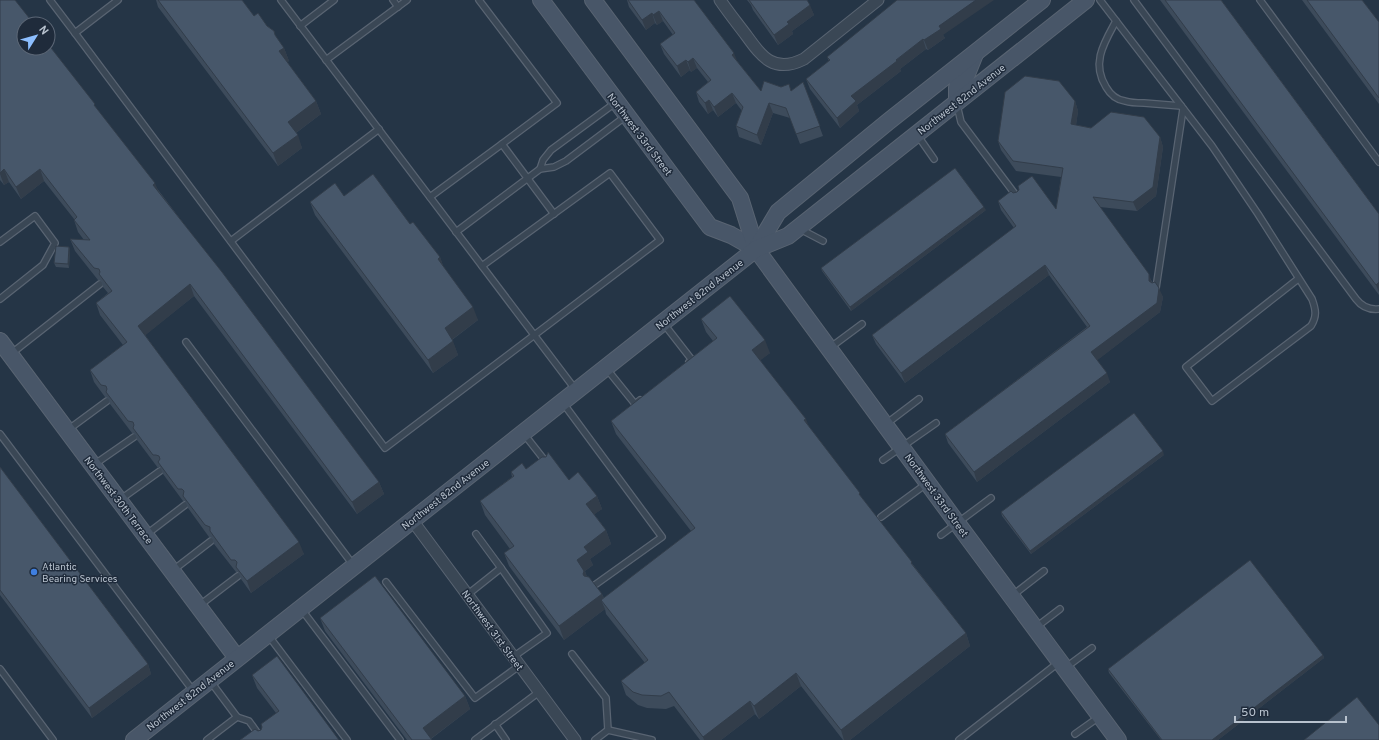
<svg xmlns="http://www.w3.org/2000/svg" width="1379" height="740" font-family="Overpass,sans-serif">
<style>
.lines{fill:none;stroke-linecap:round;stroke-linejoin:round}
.lane-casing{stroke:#596472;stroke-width:8}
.street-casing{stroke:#596472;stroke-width:13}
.secondary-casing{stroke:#596472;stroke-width:18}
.lane{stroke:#3a4755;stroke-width:5.5}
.street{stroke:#3a4755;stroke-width:11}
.secondary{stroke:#485668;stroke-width:16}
.wall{fill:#3d4b5b}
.shaded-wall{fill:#323d4a}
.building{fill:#47576a;stroke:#323d4a}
.shop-dot{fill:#3f7fe0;stroke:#1f2b3b;stroke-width:1.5}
.labels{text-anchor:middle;stroke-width:3;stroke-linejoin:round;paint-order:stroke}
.street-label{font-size:10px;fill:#b8c2ce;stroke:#1f2b3b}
.poi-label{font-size:10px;fill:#b8c2ce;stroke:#1f2b3b;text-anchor:start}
</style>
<rect width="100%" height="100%" fill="#253546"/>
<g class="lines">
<defs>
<g id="lane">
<path d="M 50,0 L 75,33 L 118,0"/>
<path d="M 281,0 L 575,389"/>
<path d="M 393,0 L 398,7"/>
<path d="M 479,0 L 557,103 L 502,144 L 554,214"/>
<path d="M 1100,0 L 1212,146 L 1258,214 L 1312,299 C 1316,310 1317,316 1311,326 L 1212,401 L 1186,367 L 1298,279"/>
<path d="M 1134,0 L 1356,299 C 1362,307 1369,310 1379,309"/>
<path d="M 1260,0 L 1379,162"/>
<path d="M 1116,21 C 1104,43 1091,63 1106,87 C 1110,94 1117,100 1125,101 C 1131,103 1138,103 1144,103 C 1156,104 1168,105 1181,106"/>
<path d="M 300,26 L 334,0"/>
<path d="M 75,33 L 385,448 L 660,240 L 610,173 L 482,266"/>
<path d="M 326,60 L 407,0"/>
<path d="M 957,105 L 961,122 L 1018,198"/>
<path d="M 918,136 L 934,159"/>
<path d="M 540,169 L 543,160 L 551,150 L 615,103"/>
<path d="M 430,197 L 502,144"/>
<path d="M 800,229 L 823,241"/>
<path d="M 456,232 L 540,169 L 554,167 L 566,161 L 626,116"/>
<path d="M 231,241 L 379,129"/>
<path d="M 0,242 L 35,216 L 55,243 L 43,265 L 0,299"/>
<path d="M 1156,288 L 1183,109"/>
<path d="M 664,324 L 692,360 L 689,362"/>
<path d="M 186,342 L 354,566"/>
<path d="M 831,347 L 862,324"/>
<path d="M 12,353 L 100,284"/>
<path d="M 606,368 L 635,404 L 640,400"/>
<path d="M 563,403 L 662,537 L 592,587"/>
<path d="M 886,424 L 919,399"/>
<path d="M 69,429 L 107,401"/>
<path d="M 0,434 L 194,692"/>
<path d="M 524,434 L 546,462"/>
<path d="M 883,460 L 936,423"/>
<path d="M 95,464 L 134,437"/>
<path d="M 121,499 L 160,471"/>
<path d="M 881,517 L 926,484"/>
<path d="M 147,534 L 185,505"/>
<path d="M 941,535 L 991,498"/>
<path d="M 501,568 L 547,633 L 513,657"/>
<path d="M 172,571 L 211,541"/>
<path d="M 386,582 L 475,698 L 519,666"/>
<path d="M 467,595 L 501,568 L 476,534"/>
<path d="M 1013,595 L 1044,571"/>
<path d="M 200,605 L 238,576"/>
<path d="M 302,610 L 400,740"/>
<path d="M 1035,628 L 1060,609"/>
<path d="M 268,635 L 347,740"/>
<path d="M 572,654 L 606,698 L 608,730"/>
<path d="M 1065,668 L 1092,648"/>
<path d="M 0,669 L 53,740"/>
<path d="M 237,717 L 249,721 L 259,735"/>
<path d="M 495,724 L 506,740"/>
<path d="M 1075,734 L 1099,717"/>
<path d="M 207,740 L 237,717 L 211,682"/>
<path d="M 475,740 L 539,692"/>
<path d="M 595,740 L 608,730 L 652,740"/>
<path d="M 959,740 L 1058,663"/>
</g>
<g id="street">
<path d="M 720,0 C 728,12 737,23 746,35 C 762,57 774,74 804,59 L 878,0"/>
<path d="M 412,520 L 575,740"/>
</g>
<g id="secondary">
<path d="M 541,0 L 710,227 L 731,235 L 756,249"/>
<path d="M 593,0 L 740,198 L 756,249 L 957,523 L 1118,740"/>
<path d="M 957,102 L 957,88 L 958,83 L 967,74 L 975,54"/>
<path d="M 756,249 L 778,212 L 889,121 L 1042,0"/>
<path d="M 0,341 L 237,658"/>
<path d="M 134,740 L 756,249 L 788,236 L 1086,0"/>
</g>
</defs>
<use href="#lane" class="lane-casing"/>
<use href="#street" class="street-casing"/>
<use href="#secondary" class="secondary-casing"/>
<use href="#lane" class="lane"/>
<use href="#street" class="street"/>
<use href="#secondary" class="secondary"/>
</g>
<g class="wall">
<path d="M 0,0 L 24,24 L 97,109 L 379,482 L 384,494 L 357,514 L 194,296 L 145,335 L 304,554 L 251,593 L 241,579 L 238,572 L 236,572 L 214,544 L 212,538 L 209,537 L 188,508 L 185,501 L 183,501 L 163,474 L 160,467 L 158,468 L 137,440 L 135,434 L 132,433 L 110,404 L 108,398 L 105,397 L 94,382 L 90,370 L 123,345 L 100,315 L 96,303 L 108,293 L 103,287 L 101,281 L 98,280 L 75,251 L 70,239 L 84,240 L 78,232 L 74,220 L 74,219 L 44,181 L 21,199 L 9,182 L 4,185 L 0,180 Z"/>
<path d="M 156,0 L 242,0 L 254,16 L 274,31 L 276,38 L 284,48 L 289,61 L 287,62 L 316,101 L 321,114 L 296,133 L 302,148 L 278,166 L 158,7 Z"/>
<path d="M 627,0 L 694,0 L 737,61 L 761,91 L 791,91 L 803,82 L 823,136 L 800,144 L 790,118 L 773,113 L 761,145 L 739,137 L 736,126 L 742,111 L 736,103 L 718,117 L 713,110 L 708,114 L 699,102 L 696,92 L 708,82 L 697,68 L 691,72 L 690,70 L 681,77 L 664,54 L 660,44 L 673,35 L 663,21 L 657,25 L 655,23 L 646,30 L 629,7 Z"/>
<path d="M 747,0 L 807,0 L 814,15 L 792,31 L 793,34 L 778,45 L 753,10 L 751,5 Z"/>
<path d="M 1160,0 L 1221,0 L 1379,214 L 1379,295 Z"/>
<path d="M 1302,0 L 1362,0 L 1379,22 L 1379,104 Z"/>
<path d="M 943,35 L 945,38 L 928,50 L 926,49 L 900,69 L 901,71 L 857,105 L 859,111 L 840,128 L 810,89 L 806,79 L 829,61 L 827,57 Z"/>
<path d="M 1075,101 L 1078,111 L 1076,125 L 1091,128 L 1160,137 L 1163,147 L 1156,196 L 1137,211 L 1100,207 L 1163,297 L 1160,312 L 1097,360 L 1110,382 L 977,482 L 948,443 L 945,434 L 1087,327 L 1049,275 L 905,383 L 876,344 L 872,335 L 1014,228 L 1001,210 L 998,201 L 1013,193 L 1056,209 L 1061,177 L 1016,171 L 1001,150 L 998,141 Z"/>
<path d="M 344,196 L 410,224 L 440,257 L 443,266 L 478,320 L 452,340 L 458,355 L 433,373 L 315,215 L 310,202 Z"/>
<path d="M 986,210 L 851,311 L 822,271 L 821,268 Z"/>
<path d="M 69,247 L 70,250 L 69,268 L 56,267 L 54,263 Z"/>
<path d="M 701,319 L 770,353 L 760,360 L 809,428 L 862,498 L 914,566 L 966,633 L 970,646 L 850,740 L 843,740 L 801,686 L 759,719 L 755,714 L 721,740 L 700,740 L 674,706 L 666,709 L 647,708 L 638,705 L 626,695 L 621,681 L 645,663 L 606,614 L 605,609 L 564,640 L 509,566 L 504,553 L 510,549 L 485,515 L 480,501 L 512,477 L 511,472 L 526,469 L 569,480 L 597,496 L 602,509 L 594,514 L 606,530 L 611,544 L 590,559 L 593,565 L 585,571 L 587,577 L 602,594 L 604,598 L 691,531 L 616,434 L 611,421 L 713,341 L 706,332 Z"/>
<path d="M 1164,455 L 1031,554 L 1002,516 L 1001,512 Z"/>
<path d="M 0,467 L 148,664 L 151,674 L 92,718 L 0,595 Z"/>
<path d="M 320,618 L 465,696 L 470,709 L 431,739 L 432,740 L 407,740 L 325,631 Z"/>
<path d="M 1323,655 L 1324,658 L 1218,740 L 1161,740 L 1109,673 L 1108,669 Z"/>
<path d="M 252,675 L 339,740 L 258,731 L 261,730 L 276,713 L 257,688 Z"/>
</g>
<g class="shaded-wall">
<path d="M 976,0 L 994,0 L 943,35 L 945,38 L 928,50 L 924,40 L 939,26 Z"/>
<path d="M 810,5 L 814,15 L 792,31 L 793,34 L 778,45 L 774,35 L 787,22 Z"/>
<path d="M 659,11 L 663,21 L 657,25 L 653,15 Z"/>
<path d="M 652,13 L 655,23 L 646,30 L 642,20 Z"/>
<path d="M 923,39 L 926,49 L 900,69 L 901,71 L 857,105 L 859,111 L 840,128 L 837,118 L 851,96 Z"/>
<path d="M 284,48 L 289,61 L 284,65 L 279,51 Z"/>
<path d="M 734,53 L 738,63 L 732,55 Z"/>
<path d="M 693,58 L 697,68 L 691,72 L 688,62 Z"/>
<path d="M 686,60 L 690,70 L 681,77 L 677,66 Z"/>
<path d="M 732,93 L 736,103 L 718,117 L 714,107 Z"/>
<path d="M 709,100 L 713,110 L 708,114 L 705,103 Z"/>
<path d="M 316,101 L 321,114 L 293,135 L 288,122 Z"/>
<path d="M 1075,101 L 1078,111 L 1075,133 L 1071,124 Z"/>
<path d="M 769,103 L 773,113 L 761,145 L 757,135 Z"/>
<path d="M 298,135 L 302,148 L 278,166 L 273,153 Z"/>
<path d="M 1160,137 L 1163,147 L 1156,196 L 1137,211 L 1133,202 Z"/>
<path d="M 4,169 L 9,182 L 4,185 L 0,174 L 0,173 Z"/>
<path d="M 40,169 L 44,181 L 21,199 L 16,187 Z"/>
<path d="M 155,183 L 160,195 L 153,185 Z"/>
<path d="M 984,207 L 986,210 L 851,311 L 850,307 Z"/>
<path d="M 69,247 L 70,250 L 69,268 L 68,264 Z"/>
<path d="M 440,257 L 445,271 L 438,259 Z"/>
<path d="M 1045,265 L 1049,275 L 905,383 L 901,373 Z"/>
<path d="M 1149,274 L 1152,283 L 1149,281 Z"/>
<path d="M 1379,282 L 1379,292 L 1376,285 Z"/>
<path d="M 190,284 L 194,296 L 142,338 L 138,326 Z"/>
<path d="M 1159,288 L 1163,297 L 1160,312 L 1095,362 L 1091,352 Z"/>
<path d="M 473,307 L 478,320 L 450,341 L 445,328 Z"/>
<path d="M 765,340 L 770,353 L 757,363 L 752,350 Z"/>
<path d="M 453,341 L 458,355 L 433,373 L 428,360 Z"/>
<path d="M 1107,373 L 1110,382 L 977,482 L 974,472 Z"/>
<path d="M 806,419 L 811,432 L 804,420 Z"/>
<path d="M 1163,451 L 1164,455 L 1031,554 L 1030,551 Z"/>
<path d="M 379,482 L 384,494 L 357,514 L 352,502 Z"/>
<path d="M 597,496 L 602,509 L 591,517 L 586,504 Z"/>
<path d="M 606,530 L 611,544 L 590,559 L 593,565 L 585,571 L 589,584 L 588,587 L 583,574 L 577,560 L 584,547 Z"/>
<path d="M 299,542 L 304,554 L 251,593 L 247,581 Z"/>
<path d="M 602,594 L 607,607 L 601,600 L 605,609 L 564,640 L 559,626 Z"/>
<path d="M 966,633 L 970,646 L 850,740 L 844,740 L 841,730 Z"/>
<path d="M 1323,655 L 1324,658 L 1218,740 L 1212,740 Z"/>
<path d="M 148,664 L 151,674 L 92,718 L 89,708 Z"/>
<path d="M 796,673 L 801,686 L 759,719 L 754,706 Z"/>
<path d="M 465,696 L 470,709 L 429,740 L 423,728 Z"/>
<path d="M 750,701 L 755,714 L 721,740 L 704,740 L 703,737 Z"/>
</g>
<g class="building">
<path d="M 0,0 L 15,0 L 34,24 L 24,24 L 24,48 L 48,48 L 48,44 L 95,104 L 94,105 L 155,183 L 153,185 L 222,272 L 379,482 L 352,502 L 190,284 L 138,326 L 299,542 L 247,581 L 236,567 L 237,562 L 235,560 L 231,560 L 210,531 L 210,527 L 205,525 L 183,496 L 184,491 L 182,489 L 178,489 L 158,462 L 160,459 L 159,456 L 156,455 L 153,455 L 133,428 L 134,425 L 133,422 L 128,421 L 106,392 L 107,389 L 106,386 L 101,385 L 90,370 L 127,342 L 96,303 L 112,291 L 99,274 L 100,272 L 99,269 L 94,268 L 70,239 L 90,240 L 74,220 L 77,217 L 40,169 L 16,187 L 4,169 L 0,173 Z"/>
<path d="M 158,0 L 242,0 L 254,16 L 258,13 L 267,26 L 274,31 L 275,35 L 284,48 L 279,51 L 316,101 L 288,122 L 298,135 L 273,153 Z"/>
<path d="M 628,0 L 694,0 L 734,53 L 732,55 L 761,91 L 764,81 L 781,87 L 789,84 L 791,91 L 803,82 L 820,126 L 796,134 L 786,108 L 769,103 L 757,135 L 736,126 L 743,107 L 732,93 L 714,107 L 709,100 L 705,103 L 696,92 L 711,80 L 693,58 L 688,62 L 686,60 L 677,66 L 660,44 L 675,33 L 659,11 L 653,15 L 652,13 L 642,20 Z"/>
<path d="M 749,0 L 807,0 L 810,5 L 787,22 L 789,24 L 774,35 Z"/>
<path d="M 897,0 L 976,0 L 939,26 L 941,29 L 924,40 L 923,39 L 896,60 L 897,61 L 851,96 L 856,101 L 837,118 L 806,79 L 830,60 L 827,57 Z"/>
<path d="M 1165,0 L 1221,0 L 1379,214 L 1379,282 L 1376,285 Z"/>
<path d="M 1307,0 L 1362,0 L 1379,22 L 1379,98 Z"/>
<path d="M 1025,76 L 1059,81 L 1075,101 L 1071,124 L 1091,128 L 1111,112 L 1144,117 L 1160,137 L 1153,187 L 1133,202 L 1093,197 L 1149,274 L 1149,281 L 1152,283 L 1155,282 L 1159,288 L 1157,303 L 1091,352 L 1107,373 L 974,472 L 945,434 L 1090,326 L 1045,265 L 901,373 L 872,335 L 1016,226 L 998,201 L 1011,191 L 1013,193 L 1017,192 L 1019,190 L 1018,186 L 1032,176 L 1056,209 L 1063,168 L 1013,161 L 998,141 L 1005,92 Z"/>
<path d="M 955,168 L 984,207 L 850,307 L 821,268 Z"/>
<path d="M 373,174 L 410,224 L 413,222 L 440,257 L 438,259 L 473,307 L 445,328 L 453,341 L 428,360 L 310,202 L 335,183 L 344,196 Z"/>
<path d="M 56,246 L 69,247 L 68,264 L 54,263 Z"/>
<path d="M 730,296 L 765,340 L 752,350 L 806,419 L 804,420 L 860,493 L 859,494 L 912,562 L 911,563 L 966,633 L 841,730 L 796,673 L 754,706 L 750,701 L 703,737 L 669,692 L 661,696 L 642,695 L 633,692 L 621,681 L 648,660 L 601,600 L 695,528 L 611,421 L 717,338 L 701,319 Z"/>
<path d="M 1134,413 L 1163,451 L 1030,551 L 1001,512 Z"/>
<path d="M 548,452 L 569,480 L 578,472 L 597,496 L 586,504 L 606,530 L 584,547 L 588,552 L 577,560 L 584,571 L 583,574 L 584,576 L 589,577 L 602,594 L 559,626 L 504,553 L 514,546 L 480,501 L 514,476 L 511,472 L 522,463 L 526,469 L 542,457 L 546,457 Z"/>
<path d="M 0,467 L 148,664 L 89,708 L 0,590 Z"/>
<path d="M 1250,560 L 1323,655 L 1212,740 L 1162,740 L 1108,669 Z"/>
<path d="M 375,576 L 465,696 L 423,728 L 432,740 L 412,740 L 320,618 Z"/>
<path d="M 277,656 L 339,740 L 240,740 L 255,729 L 258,731 L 261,730 L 262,727 L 261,724 L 279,711 L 252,675 Z"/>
<path d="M 1357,697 L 1379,725 L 1379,740 L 1304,740 Z"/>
</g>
<circle class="shop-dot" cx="34" cy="572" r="4"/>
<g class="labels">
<g class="street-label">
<text transform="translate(961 99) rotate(-38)" y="4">Northwest 82nd Avenue</text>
<text transform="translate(640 134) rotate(53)" y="4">Northwest 33rd Street</text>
<text transform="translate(699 294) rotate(-38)" y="4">Northwest 82nd Avenue</text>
<text transform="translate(445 494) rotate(-38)" y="4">Northwest 82nd Avenue</text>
<text transform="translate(937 495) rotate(54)" y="4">Northwest 33rd Street</text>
<text transform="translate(119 500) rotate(53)" y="4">Northwest 30th Terrace</text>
<text transform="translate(493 630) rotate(54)" y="4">Northwest 31st Street</text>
<text transform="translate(190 695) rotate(-38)" y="4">Northwest 82nd Avenue</text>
</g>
<g class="poi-label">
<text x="42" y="570">Atlantic<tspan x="42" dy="12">Bearing Services</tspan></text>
</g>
</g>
<g transform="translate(36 36) rotate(53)"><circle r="19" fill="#1f2b3b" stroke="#5c6776"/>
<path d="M0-3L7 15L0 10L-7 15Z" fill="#8cbeff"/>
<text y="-6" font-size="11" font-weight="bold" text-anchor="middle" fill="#b8c2ce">N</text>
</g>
<path d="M1235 716v6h111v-6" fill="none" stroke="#b8c2ce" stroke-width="2"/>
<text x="1241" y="716" font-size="12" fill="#b8c2ce" stroke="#1f2b3b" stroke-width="3" paint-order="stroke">50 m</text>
</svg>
